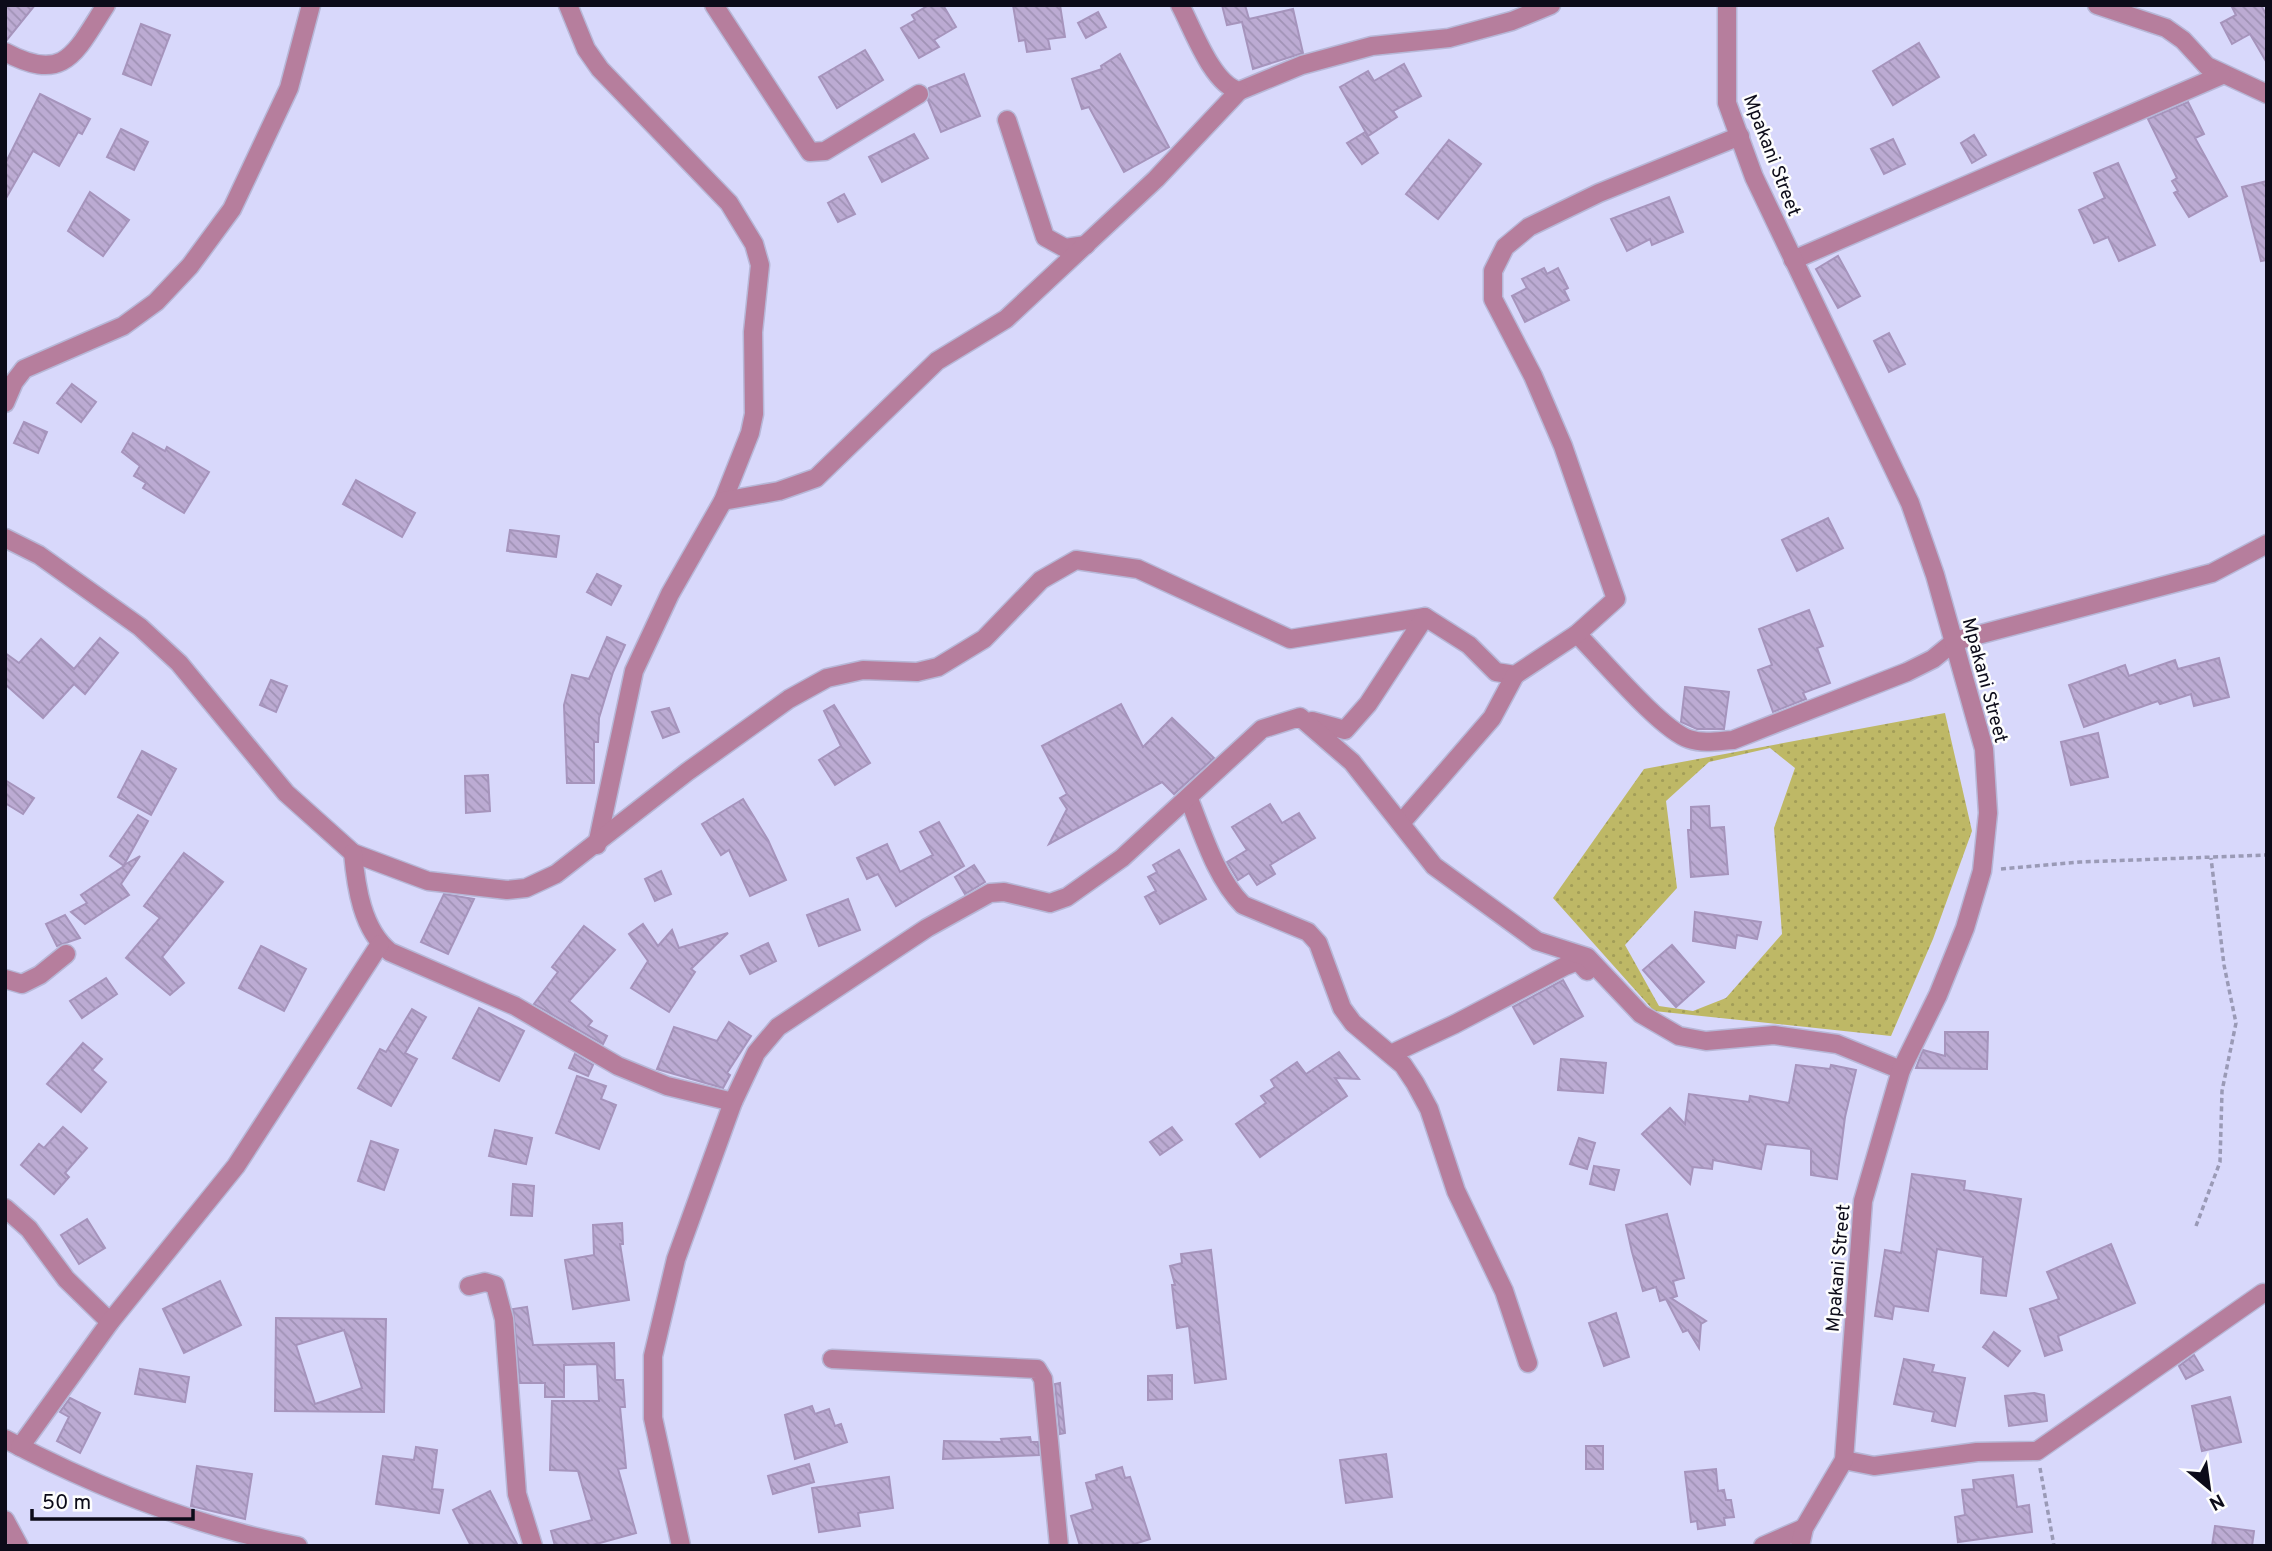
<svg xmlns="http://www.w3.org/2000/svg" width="2272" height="1551" font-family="Overpass,sans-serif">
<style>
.grass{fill:url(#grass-dots);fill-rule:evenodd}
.building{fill:url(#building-back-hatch);stroke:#a694bc;stroke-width:2;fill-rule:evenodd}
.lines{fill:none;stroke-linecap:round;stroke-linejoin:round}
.minor-casing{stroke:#b7b7d7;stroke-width:21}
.tertiary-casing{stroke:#b7b7d7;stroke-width:21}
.path{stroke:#9a9ab6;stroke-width:3.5;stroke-dasharray:5 3.5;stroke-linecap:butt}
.minor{stroke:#b67e9d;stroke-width:18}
.tertiary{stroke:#b67e9d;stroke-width:18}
.labels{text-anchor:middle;stroke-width:5;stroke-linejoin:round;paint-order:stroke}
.street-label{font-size:19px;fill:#0c0b19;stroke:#fdfdfd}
</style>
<defs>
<pattern id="grass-dots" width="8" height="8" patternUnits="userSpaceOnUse" patternTransform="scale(1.75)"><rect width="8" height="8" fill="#beb866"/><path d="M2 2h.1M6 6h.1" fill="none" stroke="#a29d58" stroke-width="1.8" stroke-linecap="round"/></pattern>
<pattern id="building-back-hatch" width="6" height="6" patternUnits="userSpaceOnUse" patternTransform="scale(1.75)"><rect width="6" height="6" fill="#bcabd3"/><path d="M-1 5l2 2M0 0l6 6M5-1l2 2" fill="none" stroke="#a092b5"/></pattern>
</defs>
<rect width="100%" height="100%" fill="#d8d8fb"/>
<path class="grass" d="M 1945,713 L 1972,831 L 1933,939 L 1891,1036 L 1654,1011 L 1553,898 L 1644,769 ZM 1770,748 L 1795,768 L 1774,828 L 1782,934 L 1726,998 L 1693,1011 L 1659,1006 L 1625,945 L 1677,888 L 1666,801 L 1709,762 Z"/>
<g class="building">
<path d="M 5,5 L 35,5 L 6,41 L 5,41 Z"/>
<path d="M 929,5 L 943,5 L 956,27 L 934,40 L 939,47 L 919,58 L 901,28 L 915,20 L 912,15 Z"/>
<path d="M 1013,5 L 1060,5 L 1065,37 L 1048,39 L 1050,49 L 1027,52 L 1025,40 L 1019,41 Z"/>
<path d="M 1222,5 L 1245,5 L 1249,19 L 1293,9 L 1303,53 L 1253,69 L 1242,22 L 1227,25 Z"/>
<path d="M 2231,5 L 2261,5 L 2267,16 L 2267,63 L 2250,34 L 2232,44 L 2221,23 L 2236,15 Z"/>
<path d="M 1098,12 L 1106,27 L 1086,38 L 1078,23 Z"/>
<path d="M 141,24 L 170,35 L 151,85 L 123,74 Z"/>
<path d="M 1919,43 L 1939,77 L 1893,105 L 1873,71 Z"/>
<path d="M 865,50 L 883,80 L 837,108 L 819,77 Z"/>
<path d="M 1120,54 L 1169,147 L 1124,172 L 1089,107 L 1082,109 L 1072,79 L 1102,69 L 1101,66 Z"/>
<path d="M 1404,64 L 1421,96 L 1393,111 L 1397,117 L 1368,136 L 1340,87 L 1368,71 L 1374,81 Z"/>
<path d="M 964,74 L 980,116 L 941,132 L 928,100 L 929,88 Z"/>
<path d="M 40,94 L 90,119 L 82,134 L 78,132 L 59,166 L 33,151 L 5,200 L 5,164 Z"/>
<path d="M 2188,102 L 2204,134 L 2195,138 L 2227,196 L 2189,217 L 2174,193 L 2178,191 L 2172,181 L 2177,178 L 2148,119 Z"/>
<path d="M 121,129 L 148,142 L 134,170 L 107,157 Z"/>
<path d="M 1365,132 L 1378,153 L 1362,164 L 1347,143 Z"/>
<path d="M 914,134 L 928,158 L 882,182 L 869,157 Z"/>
<path d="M 1974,135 L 1986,155 L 1972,163 L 1961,143 Z"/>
<path d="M 1893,139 L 1905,164 L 1884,174 L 1871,149 Z"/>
<path d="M 1449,140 L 1481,164 L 1438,219 L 1406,194 Z"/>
<path d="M 2118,163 L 2155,245 L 2119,261 L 2108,237 L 2094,243 L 2079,210 L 2105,198 L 2094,173 Z"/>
<path d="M 2267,181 L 2267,260 L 2261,261 L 2242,187 Z"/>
<path d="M 90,192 L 129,220 L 103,256 L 68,231 Z"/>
<path d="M 844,194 L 855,214 L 838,222 L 828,203 Z"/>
<path d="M 1669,197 L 1683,232 L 1652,245 L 1650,239 L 1627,251 L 1611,219 Z"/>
<path d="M 1838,256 L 1860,296 L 1838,308 L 1816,269 Z"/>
<path d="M 1544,268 L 1547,274 L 1558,268 L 1568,288 L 1564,290 L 1569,300 L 1525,322 L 1512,296 L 1527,288 L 1522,279 Z"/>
<path d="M 1889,333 L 1905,364 L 1889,372 L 1874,341 Z"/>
<path d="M 72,384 L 96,402 L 81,422 L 57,403 Z"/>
<path d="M 24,422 L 47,432 L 38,453 L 14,443 Z"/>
<path d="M 133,433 L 165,451 L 167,447 L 209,472 L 184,513 L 143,488 L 146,483 L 134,476 L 140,466 L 122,452 Z"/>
<path d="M 356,480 L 415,513 L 402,537 L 343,504 Z"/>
<path d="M 1828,518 L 1843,548 L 1797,571 L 1782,540 Z"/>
<path d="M 510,530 L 559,536 L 556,557 L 507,551 Z"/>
<path d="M 597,574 L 621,586 L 611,605 L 587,592 Z"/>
<path d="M 1809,610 L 1823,646 L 1817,648 L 1830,683 L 1803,693 L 1806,699 L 1773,712 L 1758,670 L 1772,665 L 1759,629 Z"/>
<path d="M 607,637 L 625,645 L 613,672 L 599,718 L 598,742 L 594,742 L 594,783 L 567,783 L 564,705 L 572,675 L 589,679 Z"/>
<path d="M 100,638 L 118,653 L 85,694 L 74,684 L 43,718 L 5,684 L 5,653 L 19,663 L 41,639 L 74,669 Z"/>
<path d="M 2219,658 L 2229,697 L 2194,706 L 2191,694 L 2160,704 L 2158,701 L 2084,727 L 2069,685 L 2125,665 L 2129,676 L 2175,660 L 2178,669 Z"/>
<path d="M 271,680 L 287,686 L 276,712 L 260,705 Z"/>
<path d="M 1685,687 L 1729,692 L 1724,729 L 1697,729 L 1681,722 Z"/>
<path d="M 1121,704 L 1143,747 L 1172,718 L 1214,758 L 1174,794 L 1162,782 L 1049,844 L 1067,809 L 1060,798 L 1067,794 L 1042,746 Z"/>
<path d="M 834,705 L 870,763 L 835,785 L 819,760 L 841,746 L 824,711 Z"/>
<path d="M 669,708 L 679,732 L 663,738 L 652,712 Z"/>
<path d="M 2098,733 L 2108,777 L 2071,785 L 2061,742 Z"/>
<path d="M 142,751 L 176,769 L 151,815 L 118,797 Z"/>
<path d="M 488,775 L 490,811 L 466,813 L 465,776 Z"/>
<path d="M 5,780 L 34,798 L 23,814 L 5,803 Z"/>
<path d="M 743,799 L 768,840 L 786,880 L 750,896 L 729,850 L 721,855 L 702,824 Z"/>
<path d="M 1270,804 L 1282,823 L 1299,813 L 1315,838 L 1270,865 L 1275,874 L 1257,885 L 1249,873 L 1238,880 L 1227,862 L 1247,850 L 1232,827 Z"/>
<path d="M 1709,806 L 1710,828 L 1724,827 L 1728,874 L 1691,877 L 1688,830 L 1691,830 L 1691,807 Z"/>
<path d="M 138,815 L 148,821 L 124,865 L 140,856 L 121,884 L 129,895 L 85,924 L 71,912 L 87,903 L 81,895 L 124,866 L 110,856 Z"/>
<path d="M 939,822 L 964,866 L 896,906 L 878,874 L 867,879 L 857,858 L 887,844 L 900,872 L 933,855 L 920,832 Z"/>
<path d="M 1179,850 L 1206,899 L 1160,924 L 1145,897 L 1156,891 L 1148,877 L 1157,872 L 1153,865 Z"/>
<path d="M 184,853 L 223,882 L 162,957 L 184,983 L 170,995 L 126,958 L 160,918 L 144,906 Z"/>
<path d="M 974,865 L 985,882 L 965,894 L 955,877 Z"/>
<path d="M 661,871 L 671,894 L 655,901 L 645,879 Z"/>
<path d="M 444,894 L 474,899 L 448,954 L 421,942 Z"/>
<path d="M 848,899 L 860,930 L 819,946 L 807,915 Z"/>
<path d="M 1695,912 L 1761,922 L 1757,939 L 1737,935 L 1735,948 L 1693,941 Z"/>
<path d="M 65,915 L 80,938 L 57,946 L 46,924 Z"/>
<path d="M 643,924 L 658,946 L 672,930 L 679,948 L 728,933 L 691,969 L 695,972 L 669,1012 L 631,988 L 648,961 L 629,934 Z"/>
<path d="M 584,926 L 615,950 L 569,1001 L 592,1021 L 588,1026 L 607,1036 L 603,1044 L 534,1004 L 558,972 L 552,967 Z"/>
<path d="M 768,943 L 776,961 L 750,974 L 741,956 Z"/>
<path d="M 1672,945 L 1704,982 L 1676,1007 L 1643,970 Z"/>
<path d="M 261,946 L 306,969 L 284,1011 L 239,988 Z"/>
<path d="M 106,978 L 117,994 L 82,1018 L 70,1001 Z"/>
<path d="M 1563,980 L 1583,1016 L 1534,1044 L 1513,1007 Z"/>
<path d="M 479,1008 L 524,1031 L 499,1081 L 453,1058 Z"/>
<path d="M 412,1009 L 426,1017 L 405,1053 L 417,1059 L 391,1106 L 358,1088 L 380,1049 L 386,1052 Z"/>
<path d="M 729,1022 L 751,1036 L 727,1073 L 730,1075 L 723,1088 L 657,1069 L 674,1027 L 717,1041 Z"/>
<path d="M 1945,1032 L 1988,1032 L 1987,1069 L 1916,1068 L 1923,1050 L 1945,1056 Z"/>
<path d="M 83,1043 L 102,1059 L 92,1070 L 106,1082 L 81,1112 L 47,1084 Z"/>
<path d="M 1339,1052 L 1359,1079 L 1335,1078 L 1347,1096 L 1260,1157 L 1236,1124 L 1266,1103 L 1261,1096 L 1275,1087 L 1271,1080 L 1297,1062 L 1306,1074 Z"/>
<path d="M 575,1054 L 593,1065 L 588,1076 L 569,1068 Z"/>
<path d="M 1561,1059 L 1606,1063 L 1603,1093 L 1558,1090 Z"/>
<path d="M 1796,1065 L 1830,1069 L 1831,1065 L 1856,1070 L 1845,1117 L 1837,1179 L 1811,1175 L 1811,1149 L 1766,1144 L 1761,1169 L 1713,1160 L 1712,1169 L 1693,1167 L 1690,1184 L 1642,1134 L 1670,1108 L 1685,1124 L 1689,1094 L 1749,1102 L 1750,1096 L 1789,1103 Z"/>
<path d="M 577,1076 L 606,1086 L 601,1099 L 616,1105 L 599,1149 L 556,1133 Z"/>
<path d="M 63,1127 L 87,1148 L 65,1173 L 69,1177 L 54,1194 L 21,1165 L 39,1144 L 44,1148 Z"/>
<path d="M 1172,1127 L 1182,1140 L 1160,1155 L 1150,1142 Z"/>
<path d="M 495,1130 L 532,1138 L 526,1164 L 489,1156 Z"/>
<path d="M 1579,1138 L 1595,1143 L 1587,1169 L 1570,1164 Z"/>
<path d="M 371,1141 L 398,1150 L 384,1190 L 358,1181 Z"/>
<path d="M 1594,1166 L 1619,1170 L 1614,1190 L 1590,1184 Z"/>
<path d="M 1912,1174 L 1965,1181 L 1964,1190 L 2021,1199 L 2006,1296 L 1981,1293 L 1983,1257 L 1937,1249 L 1928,1311 L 1894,1306 L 1892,1319 L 1875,1316 L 1885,1250 L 1901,1253 Z"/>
<path d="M 513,1184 L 534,1186 L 532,1216 L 511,1215 Z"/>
<path d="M 1667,1214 L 1684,1278 L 1673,1281 L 1677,1296 L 1671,1298 L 1706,1321 L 1701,1324 L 1699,1348 L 1688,1330 L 1683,1332 L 1666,1299 L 1660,1301 L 1656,1287 L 1643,1291 L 1632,1252 L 1626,1225 Z"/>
<path d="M 87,1219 L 105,1248 L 79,1264 L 61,1235 Z"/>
<path d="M 622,1223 L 623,1244 L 620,1244 L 629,1300 L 573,1309 L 565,1260 L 594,1255 L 593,1225 Z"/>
<path d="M 2111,1244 L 2135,1303 L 2058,1336 L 2062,1350 L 2045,1356 L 2030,1309 L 2059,1299 L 2047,1272 Z"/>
<path d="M 1211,1250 L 1226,1379 L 1195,1383 L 1189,1326 L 1177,1328 L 1172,1285 L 1175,1285 L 1170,1266 L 1182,1263 L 1181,1254 Z"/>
<path d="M 220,1281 L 241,1325 L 184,1353 L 163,1309 Z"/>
<path d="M 527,1307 L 533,1345 L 614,1343 L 615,1380 L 623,1380 L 625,1407 L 620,1407 L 626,1468 L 618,1469 L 636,1533 L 589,1546 L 555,1546 L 551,1531 L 592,1520 L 578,1471 L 550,1470 L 552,1401 L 599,1401 L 597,1364 L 564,1365 L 564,1397 L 545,1397 L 545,1383 L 520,1383 L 513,1309 Z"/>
<path d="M 1616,1313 L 1629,1357 L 1604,1366 L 1589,1323 Z"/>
<path d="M 276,1318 L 386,1319 L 384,1412 L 275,1411 ZM 344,1330 L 362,1388 L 315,1404 L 296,1345 Z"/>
<path d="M 1994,1332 L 2020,1351 L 2008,1366 L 1983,1347 Z"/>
<path d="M 2194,1355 L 2203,1370 L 2186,1379 L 2179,1366 Z"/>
<path d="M 1904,1359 L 1934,1365 L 1932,1372 L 1965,1378 L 1955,1426 L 1932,1421 L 1934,1412 L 1894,1404 Z"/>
<path d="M 140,1369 L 189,1377 L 185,1402 L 135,1394 Z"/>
<path d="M 1172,1375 L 1172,1399 L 1148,1400 L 1148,1376 Z"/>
<path d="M 1060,1383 L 1065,1433 L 1060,1434 L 1055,1384 Z"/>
<path d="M 2034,1393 L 2044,1395 L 2047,1421 L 2009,1426 L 2005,1396 Z"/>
<path d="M 2230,1397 L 2241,1442 L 2202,1451 L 2192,1406 Z"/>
<path d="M 70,1398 L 100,1413 L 80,1453 L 57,1441 L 69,1417 L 60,1412 Z"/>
<path d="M 812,1406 L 815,1414 L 829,1409 L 835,1426 L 841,1424 L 847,1442 L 795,1459 L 785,1415 Z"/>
<path d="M 1030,1437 L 1031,1442 L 1038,1442 L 1039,1455 L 943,1459 L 944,1441 L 1002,1442 L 1001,1439 Z"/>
<rect x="1586" y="1446" width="17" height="23"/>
<path d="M 416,1447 L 437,1450 L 432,1489 L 443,1490 L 439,1513 L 376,1504 L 383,1456 L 414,1460 Z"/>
<path d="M 1386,1454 L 1392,1497 L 1346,1503 L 1340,1460 Z"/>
<path d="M 809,1464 L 814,1482 L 773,1494 L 768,1476 Z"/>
<path d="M 197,1466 L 252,1474 L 245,1519 L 191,1506 Z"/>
<path d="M 1122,1467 L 1125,1478 L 1130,1477 L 1150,1539 L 1128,1546 L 1080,1546 L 1071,1516 L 1093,1509 L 1086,1483 L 1097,1480 L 1096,1475 Z"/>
<path d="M 1716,1469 L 1718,1491 L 1724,1490 L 1726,1500 L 1731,1500 L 1734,1517 L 1724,1518 L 1725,1525 L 1698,1529 L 1697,1521 L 1691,1522 L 1685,1472 Z"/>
<path d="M 2013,1475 L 2017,1507 L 2029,1505 L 2032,1532 L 1958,1542 L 1955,1517 L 1965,1515 L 1962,1490 L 1974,1489 L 1973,1480 Z"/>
<path d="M 889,1477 L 893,1508 L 858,1513 L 860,1526 L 819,1532 L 812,1488 Z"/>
<path d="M 490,1491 L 518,1546 L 471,1546 L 453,1510 Z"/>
<path d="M 2215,1526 L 2254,1531 L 2252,1546 L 2212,1546 Z"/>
</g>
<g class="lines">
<defs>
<g id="minor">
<path d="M 568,5 L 586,49 L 600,69 L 729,203 L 754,244 L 760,265 L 753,332 L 754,414 L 750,433 L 723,501 L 670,594 L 634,671 L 597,845"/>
<path d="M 714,5 L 810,152 L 825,151 L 919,94"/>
<path d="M 1180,5 C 1193,29 1212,84 1239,91 L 1302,65 L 1372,46 L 1449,38 L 1512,21 L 1551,5"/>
<path d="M 2097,5 L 2166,28 L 2183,40 L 2207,66 L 2267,94"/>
<path d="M 5,52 C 65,84 75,53 106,5"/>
<path d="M 1007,120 L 1045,237 L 1065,248 L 1086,245"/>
<path d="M 1793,260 L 2222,75"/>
<path d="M 5,403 L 14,382 L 24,369 L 123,326 L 156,302 L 190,266 L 232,209 L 289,88 L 311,5"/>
<path d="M 723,501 L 779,491 L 816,478 L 937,361 L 1006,319 L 1156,179 L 1239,91"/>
<path d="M 5,538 L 39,555 L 140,627 L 179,663 L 286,793 L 353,853 L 428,881 L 507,890 L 526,888 L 556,874 L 687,772 L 789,699 L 827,678 L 863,670 L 917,672 L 938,667 L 984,639 L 1041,580 L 1076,560 L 1138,569 L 1290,639 L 1425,617"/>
<path d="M 1577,634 C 1601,658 1661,730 1689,739 C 1704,744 1718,741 1733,740 L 1907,672 L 1933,659 L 1955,641 L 2212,573 L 2267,544"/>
<path d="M 1312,721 L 1345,730 L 1368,704 L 1425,617 L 1469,645 L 1496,672 L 1515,675 L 1577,634 L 1616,599 L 1563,446 L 1533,376 L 1493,299 L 1493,271 L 1505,247 L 1529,227 L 1599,193 L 1740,136"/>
<path d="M 1189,799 C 1203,834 1216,878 1243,905 L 1308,932 L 1318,943 L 1342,1008 L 1353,1023 L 1403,1065 L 1415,1083 L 1429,1109 L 1456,1191 L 1504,1291 L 1528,1363"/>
<path d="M 1401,823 L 1492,718 L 1515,675"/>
<path d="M 353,853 C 356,886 362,930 390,952 L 515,1006 L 618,1066 L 667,1086 L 733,1102"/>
<path d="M 5,979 L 22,984 L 40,975 L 66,954"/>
<path d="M 1391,1054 L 1455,1024 L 1565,966 L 1578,961 L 1587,971"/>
<path d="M 5,1208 L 29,1229 L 66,1279 L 110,1322"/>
<path d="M 469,1286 L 485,1282 L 495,1285 L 504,1319 L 517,1494 L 533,1546"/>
<path d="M 832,1359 L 1037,1369 L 1043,1379 L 1059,1546"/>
<path d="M 5,1439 C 96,1487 197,1527 298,1546"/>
<path d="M 20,1447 L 110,1322 L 236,1166 L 380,944"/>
<path d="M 1844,1460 L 1874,1466 L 1977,1452 L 2037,1451 L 2263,1293"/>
<path d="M 5,1520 L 19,1546"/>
<path d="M 681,1546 L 653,1418 L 653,1356 L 676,1259 L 733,1102 L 756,1053 L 778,1027 L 927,928 L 990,893 L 1004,892 L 1050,903 L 1067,897 L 1122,858 L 1262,729 L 1300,717 L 1352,762 L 1434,866 L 1537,941 L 1587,957 L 1641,1014 L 1679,1036 L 1706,1041 L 1774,1035 L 1837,1044 L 1901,1070"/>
<path d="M 1763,1546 L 1804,1528"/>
</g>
<path id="tertiary" d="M 1727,5 L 1727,103 L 1754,177 L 1910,503 L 1935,575 L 1984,749 L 1988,813 L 1982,871 L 1965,928 L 1938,995 L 1901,1070 L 1863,1201 L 1844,1460 L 1804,1528 L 1800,1546"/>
</defs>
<use href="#minor" class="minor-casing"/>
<use href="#tertiary" class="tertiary-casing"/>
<g class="path">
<path d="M 2001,869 L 2080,862 L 2267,855"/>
<path d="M 2196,1226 L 2220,1162 L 2222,1091 L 2236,1023 L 2224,965 L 2211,858"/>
<path d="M 2040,1468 L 2054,1546"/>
</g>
<use href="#minor" class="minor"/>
<use href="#tertiary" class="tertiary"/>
</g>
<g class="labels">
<g class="street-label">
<text transform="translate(1773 155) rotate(69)" y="7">Mpakani Street</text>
<text transform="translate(1986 680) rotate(75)" y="7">Mpakani Street</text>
<text transform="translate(1837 1268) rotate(-85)" y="7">Mpakani Street</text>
</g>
</g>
<rect width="2272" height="1551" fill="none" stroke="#0c0b19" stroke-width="14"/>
<g transform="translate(2209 1488) rotate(151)" stroke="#fdfdfd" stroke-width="5" paint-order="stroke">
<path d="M0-5L12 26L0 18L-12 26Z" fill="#0c0b19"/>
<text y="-10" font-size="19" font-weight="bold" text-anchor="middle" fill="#0c0b19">N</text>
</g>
<path d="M32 1509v10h161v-10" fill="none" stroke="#0c0b19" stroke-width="3.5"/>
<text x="42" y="1509" font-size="21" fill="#0c0b19" stroke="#fdfdfd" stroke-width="5" paint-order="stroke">50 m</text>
</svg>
